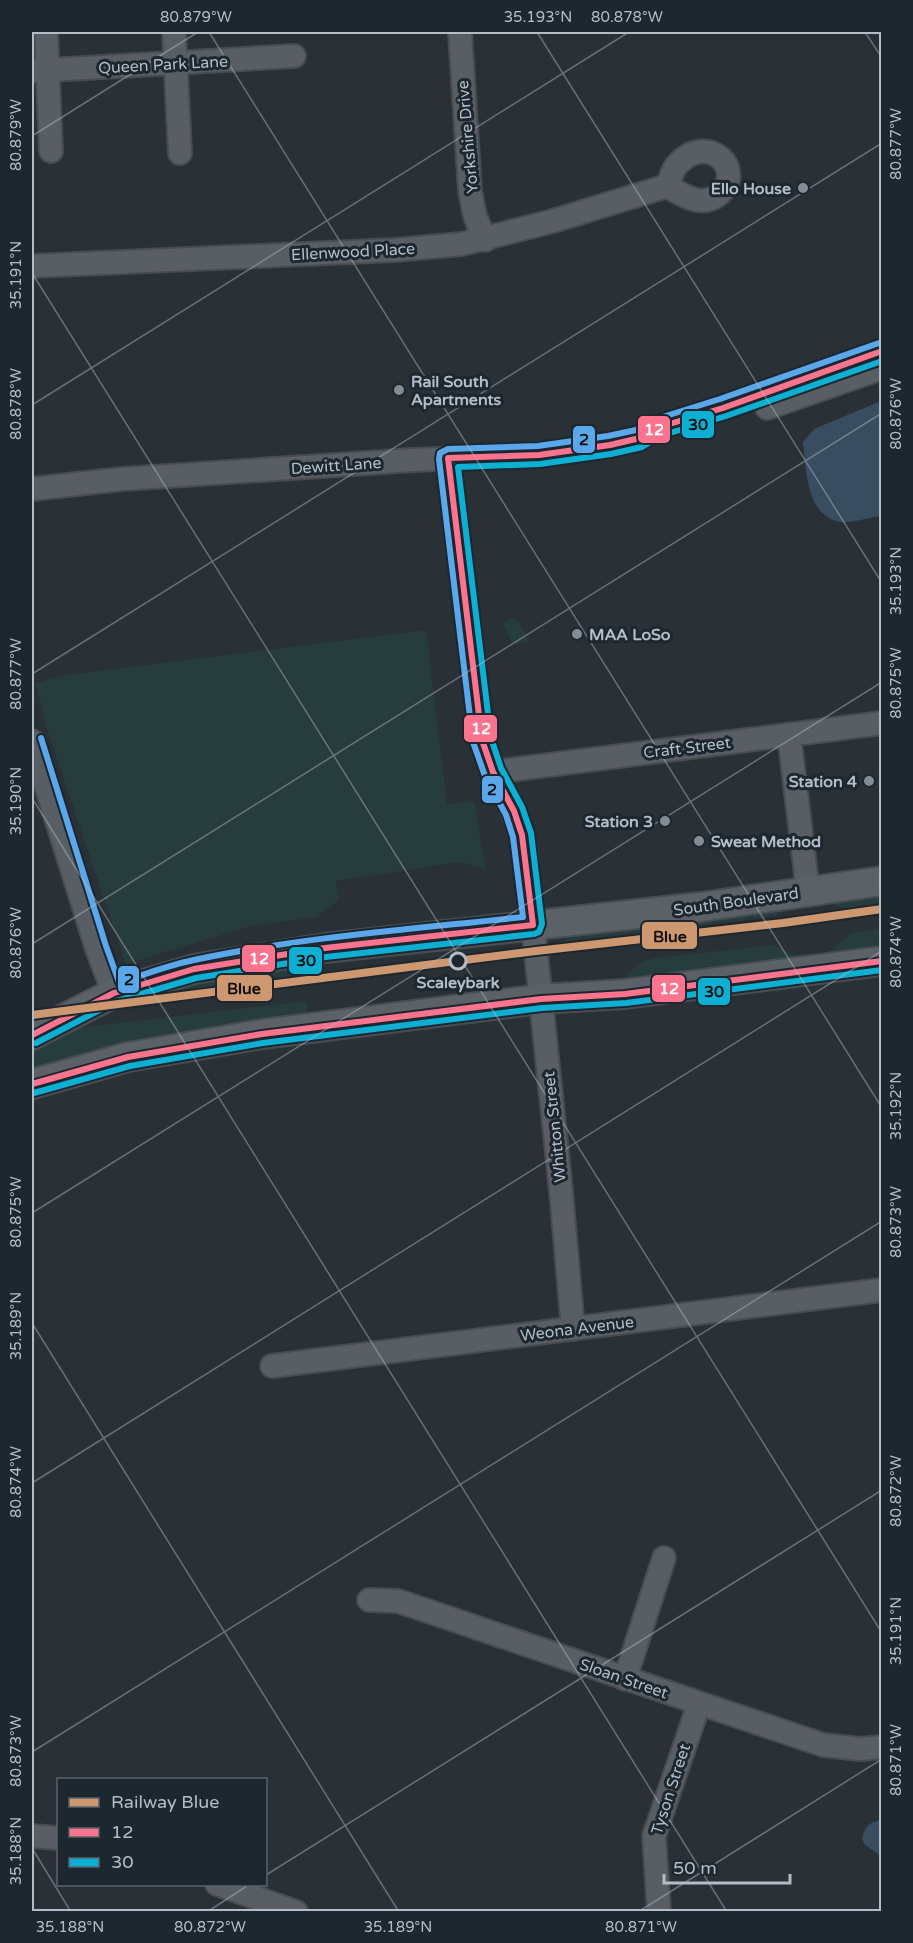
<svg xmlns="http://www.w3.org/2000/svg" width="913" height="1943" font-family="'Varela Round',sans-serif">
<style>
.green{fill:#273c3c}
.water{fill:#384d60}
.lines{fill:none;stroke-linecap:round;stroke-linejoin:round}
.minor-casing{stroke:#474c51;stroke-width:26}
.major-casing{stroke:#474d53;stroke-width:32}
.minor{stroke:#595e64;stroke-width:22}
.major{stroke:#5b6166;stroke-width:28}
.bus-1-casing{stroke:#1d2730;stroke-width:10}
.bus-2-casing{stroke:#1d2730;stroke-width:10}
.bus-3-casing{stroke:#1d2730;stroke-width:10}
.bus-1{stroke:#fc738d;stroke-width:6}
.bus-2{stroke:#0dafd3;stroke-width:6}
.bus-3{stroke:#5aa8eb;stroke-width:6}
.rail-1-casing{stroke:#1d2730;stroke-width:12}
.rail-1{stroke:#cd976f;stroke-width:8}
.ticks{fill:none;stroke:#b3bdc7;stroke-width:1.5;stroke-opacity:0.45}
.poi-dot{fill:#838c94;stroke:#1d2730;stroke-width:2}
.stop-dot{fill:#1d2730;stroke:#b3bdc7;stroke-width:3}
.labels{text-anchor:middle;stroke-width:6;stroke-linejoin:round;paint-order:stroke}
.street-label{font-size:16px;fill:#b3bdc7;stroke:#1d2730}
.poi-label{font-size:16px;font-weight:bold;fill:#b3bdc7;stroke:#1d2730;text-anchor:end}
.stop-label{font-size:16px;font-weight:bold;fill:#b3bdc7;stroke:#1d2730}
.line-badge{stroke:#1d2730;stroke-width:2}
.badge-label{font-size:16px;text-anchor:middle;font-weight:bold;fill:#fff}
.pale-badge-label{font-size:16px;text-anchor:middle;font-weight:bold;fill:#111}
.neatline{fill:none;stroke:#b3bdc7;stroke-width:2}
.ticks-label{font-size:15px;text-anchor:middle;fill:#b3bdc7}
</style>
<rect width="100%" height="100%" fill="#293036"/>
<g class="green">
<path d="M 513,618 L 517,620 L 530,642 L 514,645 L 502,624 Z"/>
<path d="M 426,630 L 447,804 L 474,801 L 486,869 L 460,862 L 336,881 L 339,900 L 322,912 L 318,917 L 251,926 L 126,964 L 49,735 L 35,683 L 66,675 Z"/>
<path d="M 881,889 L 881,904 C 862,907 844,914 828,901 L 787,909 L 776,916 L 558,944 L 560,941 L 569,938 L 682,923 Z"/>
<path d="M 881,929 L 881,951 L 628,979 L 626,975 L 640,963 L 653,958 L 773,945 L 793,954 L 814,955 L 832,950 L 851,933 Z"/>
<path d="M 298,965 L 300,975 L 148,996 L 238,973 Z"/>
<path d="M 306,1001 L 308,1009 L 305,1013 L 32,1074 L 32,1050 L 66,1029 Z"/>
</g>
<g class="water">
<path d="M 881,401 L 881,516 C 871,517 849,524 840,522 C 806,516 806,469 803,442 L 814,429 Z"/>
<path d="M 881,1820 L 882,1820 L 881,1856 L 865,1845 L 862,1839 C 865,1826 868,1823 881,1820 Z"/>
</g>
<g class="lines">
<defs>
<g id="minor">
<path d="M 46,32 L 51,151"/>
<path d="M 174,32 L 180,153"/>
<path d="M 460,32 L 470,191 L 475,216 L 485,240"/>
<path d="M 32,71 L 294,56"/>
<path d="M 32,266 L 395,250 L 462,244 L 553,221 L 667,186 C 682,195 702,208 718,195 C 748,171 708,130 677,165 C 672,171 670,180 667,186"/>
<path d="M 767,408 L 882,368"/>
<path d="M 448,458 L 482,740 C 494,778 516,810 525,848 L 561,1191 L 573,1329"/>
<path d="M 32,489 L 122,479 L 413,460 L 539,455 L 610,445 L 640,438 L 656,428 L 723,408 L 882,351"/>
<path d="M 789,735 L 808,891"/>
<path d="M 32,741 L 97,949 L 114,993"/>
<path d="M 493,772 L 882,723"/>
<path d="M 272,1366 L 882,1290"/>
<path d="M 369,1600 L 398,1601 L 823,1745 L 860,1749 L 882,1747"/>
<path d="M 625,1679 L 664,1558"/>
<path d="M 32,1836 L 58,1838"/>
<path d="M 217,1884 L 296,1912"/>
<path d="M 659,1912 L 654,1836 L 699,1704"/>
</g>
<g id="major">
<path d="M 32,1035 L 114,993 L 194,969 L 325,948 L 701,907 L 882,881"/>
<path d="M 32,1084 L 128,1057 L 262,1034 L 541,999 L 625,994 L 882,961"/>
</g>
</defs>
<use href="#minor" class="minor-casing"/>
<use href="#major" class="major-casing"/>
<use href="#minor" class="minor"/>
<use href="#major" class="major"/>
<defs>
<g id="bus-1">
<path d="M 32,1035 L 114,993 L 194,969 L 325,948 L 533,925 L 522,835 L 514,811 L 493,772 L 482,740 L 448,458 L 539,455 L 610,445 L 640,438 L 656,428 L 723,408 L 882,351"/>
<path d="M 32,1084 L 128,1057 L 262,1034 L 541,999 L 625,994 L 882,961"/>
</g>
<g id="bus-2">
<path d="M 36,1043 L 117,1001 L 196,978 L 326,957 L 534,934 L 539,932 L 542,924 L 531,833 L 522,807 L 501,768 L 491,738 L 458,467 L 540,464 L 611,454 L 642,447 L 660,436 L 726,416 L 882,361"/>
<path d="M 34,1093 L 130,1066 L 263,1043 L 542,1008 L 626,1003 L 882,970"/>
</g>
<path id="bus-3" d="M 41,738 L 106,946 L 119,982 C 144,975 169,965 194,960 C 302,937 413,929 523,917 L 513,837 L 506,815 L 485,776 L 473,742 L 439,459 L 440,453 L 448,449 L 538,446 L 608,436 L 636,430 L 653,420 L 720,399 L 879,343"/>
</defs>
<use href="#bus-1" class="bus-1-casing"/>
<use href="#bus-2" class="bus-2-casing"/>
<use href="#bus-3" class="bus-3-casing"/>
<use href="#bus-1" class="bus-1"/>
<use href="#bus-2" class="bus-2"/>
<use href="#bus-3" class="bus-3"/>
<defs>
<path id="rail-1" d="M 32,1015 L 536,951 L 783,923 L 882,909"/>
</defs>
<use href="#rail-1" class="rail-1-casing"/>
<use href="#rail-1" class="rail-1"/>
</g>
<path class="ticks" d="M 209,32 L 882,1108M 537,32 L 882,583M 865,32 L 882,58M 32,136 L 198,32M 32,273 L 882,1633M 32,405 L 629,32M 32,674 L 882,143M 32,798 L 727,1912M 32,944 L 882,413M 32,1213 L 882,682M 32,1323 L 399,1912M 32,1483 L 882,951M 32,1752 L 882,1221M 32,1848 L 71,1912M 266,1875 L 882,1490M 207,1912 L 250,1884M 638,1912 L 882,1759"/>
<g class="poi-dot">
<circle cx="803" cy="188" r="6"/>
<circle cx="399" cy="390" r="6"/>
<circle cx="577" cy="634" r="6"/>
<circle cx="869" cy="781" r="6"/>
<circle cx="665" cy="821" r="6"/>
<circle cx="699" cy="841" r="6"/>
</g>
<circle class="stop-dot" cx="458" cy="961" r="8"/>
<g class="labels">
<g class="street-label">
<text transform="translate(163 64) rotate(-3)" y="6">Queen Park Lane</text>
<text transform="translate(467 137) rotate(-95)" y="6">Yorkshire Drive</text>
<text transform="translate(353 251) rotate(-3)" y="6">Ellenwood Place</text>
<text transform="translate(336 465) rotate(-4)" y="6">Dewitt Lane</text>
<text transform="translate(687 747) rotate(-7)" y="6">Craft Street</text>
<text transform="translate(736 901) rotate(-8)" y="6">South Boulevard</text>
<text transform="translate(554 1127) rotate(-96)" y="6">Whitton Street</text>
<text transform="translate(577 1328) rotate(-7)" y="6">Weona Avenue</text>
<text transform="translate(624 1678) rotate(19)" y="6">Sloan Street</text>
<text transform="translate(670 1789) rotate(-72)" y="6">Tyson Street</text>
</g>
<g class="poi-label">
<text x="791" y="194">Ello House</text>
<text x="411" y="387" text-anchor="start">Rail South<tspan x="411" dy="18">Apartments</tspan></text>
<text x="589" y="640" text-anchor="start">MAA LoSo</text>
<text x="857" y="787">Station 4</text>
<text x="653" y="827">Station 3</text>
<text x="711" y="847" text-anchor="start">Sweat Method</text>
</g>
<g class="stop-label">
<text x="458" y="988">Scaleybark</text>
</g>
</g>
<g class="line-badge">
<rect x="681" y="410" width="34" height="29" rx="6" fill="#0dafd3"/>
<rect x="637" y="415" width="34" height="29" rx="6" fill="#fc738d"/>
<rect x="572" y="425" width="24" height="29" rx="6" fill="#5aa8eb"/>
<rect x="463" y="714" width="35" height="29" rx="6" fill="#fc738d"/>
<rect x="481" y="775" width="23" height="29" rx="6" fill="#5aa8eb"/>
<rect x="641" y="921" width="57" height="29" rx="6" fill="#cd976f"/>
<rect x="241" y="944" width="35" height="29" rx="6" fill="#fc738d"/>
<rect x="288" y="946" width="35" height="29" rx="6" fill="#0dafd3"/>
<rect x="117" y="965" width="23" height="29" rx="6" fill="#5aa8eb"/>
<rect x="216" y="974" width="57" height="28" rx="6" fill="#cd976f"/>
<rect x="651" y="974" width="35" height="29" rx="6" fill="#fc738d"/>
<rect x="697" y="977" width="34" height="29" rx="6" fill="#0dafd3"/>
</g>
<g class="badge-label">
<text x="654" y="435">12</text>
<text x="481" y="734">12</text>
<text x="259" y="964">12</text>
<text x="669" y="994">12</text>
</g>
<g class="pale-badge-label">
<text x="698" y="430">30</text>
<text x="584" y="445">2</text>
<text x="492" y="795">2</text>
<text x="670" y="942">Blue</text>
<text x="306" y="966">30</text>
<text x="129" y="985">2</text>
<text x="244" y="994">Blue</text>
<text x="714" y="997">30</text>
</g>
<rect width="913" height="1943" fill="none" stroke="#1d2730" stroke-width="66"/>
<rect x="57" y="1778" width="210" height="108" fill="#1d2730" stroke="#59636c" stroke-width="1.5"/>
<rect x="69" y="1798" width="30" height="9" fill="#cd976f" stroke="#59636c" stroke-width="1.5"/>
<text x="111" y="1808" font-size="18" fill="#b3bdc7">Railway Blue</text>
<rect x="69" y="1828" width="30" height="9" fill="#fc738d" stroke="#59636c" stroke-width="1.5"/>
<text x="111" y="1838" font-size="18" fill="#b3bdc7">12</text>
<rect x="69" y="1858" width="30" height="9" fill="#0dafd3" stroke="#59636c" stroke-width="1.5"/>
<text x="111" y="1868" font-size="18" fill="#b3bdc7">30</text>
<path d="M664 1874v9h126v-9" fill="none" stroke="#b3bdc7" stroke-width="3"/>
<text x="673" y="1874" font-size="18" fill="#b3bdc7" stroke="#1d2730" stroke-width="4.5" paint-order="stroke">50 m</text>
<rect x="33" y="33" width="847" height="1877" class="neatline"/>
<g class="ticks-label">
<text x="196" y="22">80.879°W</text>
<text x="538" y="22">35.193°N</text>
<text x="627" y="22">80.878°W</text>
<text transform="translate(16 135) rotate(-90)" y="5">80.879°W</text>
<text transform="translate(896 144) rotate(-90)" y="5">80.877°W</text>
<text transform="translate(16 275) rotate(-90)" y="5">35.191°N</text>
<text transform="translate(16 404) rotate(-90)" y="5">80.878°W</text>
<text transform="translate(896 414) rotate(-90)" y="5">80.876°W</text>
<text transform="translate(896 581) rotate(-90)" y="5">35.193°N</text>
<text transform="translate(16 674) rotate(-90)" y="5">80.877°W</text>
<text transform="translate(896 683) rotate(-90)" y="5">80.875°W</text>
<text transform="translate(16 801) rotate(-90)" y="5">35.190°N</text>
<text transform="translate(16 943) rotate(-90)" y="5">80.876°W</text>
<text transform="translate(896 952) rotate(-90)" y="5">80.874°W</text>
<text transform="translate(896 1106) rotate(-90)" y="5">35.192°N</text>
<text transform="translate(16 1212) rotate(-90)" y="5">80.875°W</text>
<text transform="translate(896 1222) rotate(-90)" y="5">80.873°W</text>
<text transform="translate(16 1326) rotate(-90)" y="5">35.189°N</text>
<text transform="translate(16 1482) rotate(-90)" y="5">80.874°W</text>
<text transform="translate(896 1491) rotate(-90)" y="5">80.872°W</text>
<text transform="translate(896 1631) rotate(-90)" y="5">35.191°N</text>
<text transform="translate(16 1751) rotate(-90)" y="5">80.873°W</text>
<text transform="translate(896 1760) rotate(-90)" y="5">80.871°W</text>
<text transform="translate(16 1851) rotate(-90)" y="5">35.188°N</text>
<text x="70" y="1932">35.188°N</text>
<text x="210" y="1932">80.872°W</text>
<text x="398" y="1932">35.189°N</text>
<text x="641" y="1932">80.871°W</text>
</g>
</svg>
